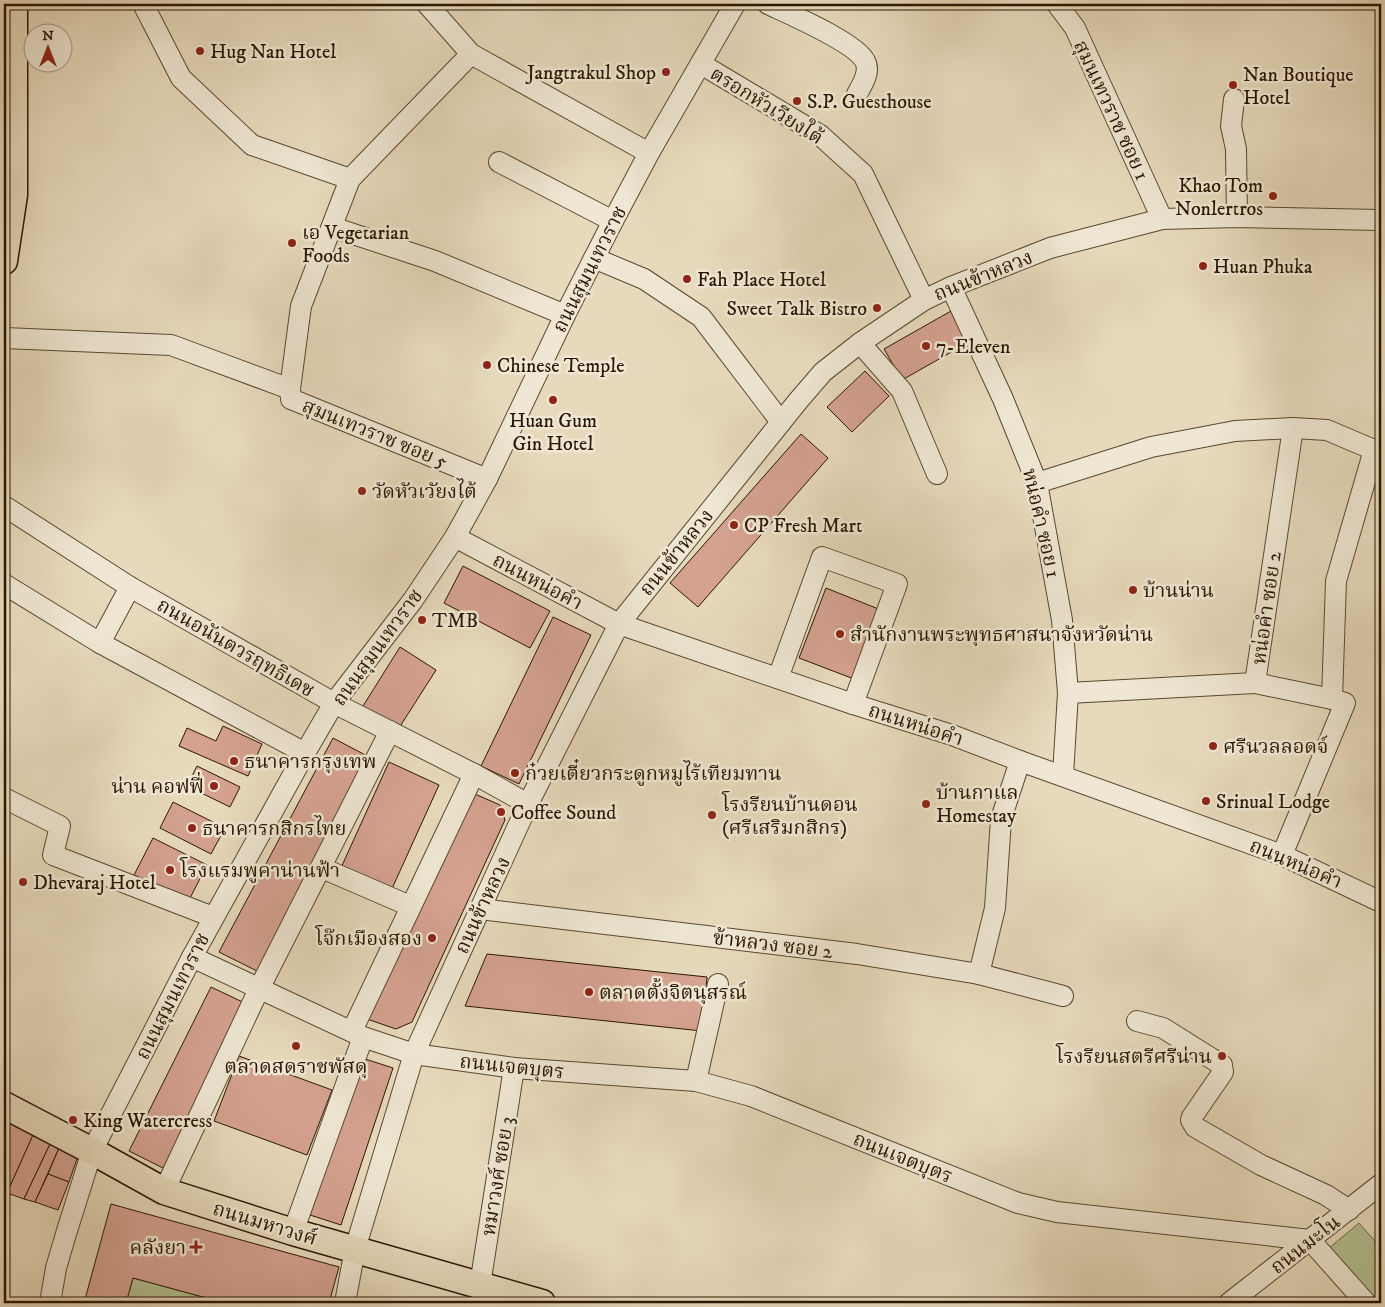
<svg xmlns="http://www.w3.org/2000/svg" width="1385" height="1307" font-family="'IM FELL DW Pica','Noto Serif Thai',serif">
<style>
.green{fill:#b3c092;stroke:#6e6c4a}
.building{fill:#d5a291;stroke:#2a1702}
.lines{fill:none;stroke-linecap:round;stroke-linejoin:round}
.minor-casing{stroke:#594830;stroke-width:22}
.major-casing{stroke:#2a1702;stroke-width:29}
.minor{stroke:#efe7d3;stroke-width:20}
.major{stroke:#e7dabc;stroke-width:26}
.poi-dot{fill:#8f2418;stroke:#efe7d3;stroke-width:2}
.labels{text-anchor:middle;stroke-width:5;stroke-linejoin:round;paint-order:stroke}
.poi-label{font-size:20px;fill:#2a1702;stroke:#efe7d3;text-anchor:start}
.street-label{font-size:20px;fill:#2a1702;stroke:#efe7d3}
</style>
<rect width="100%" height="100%" fill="#e7dabc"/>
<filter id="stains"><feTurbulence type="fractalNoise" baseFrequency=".004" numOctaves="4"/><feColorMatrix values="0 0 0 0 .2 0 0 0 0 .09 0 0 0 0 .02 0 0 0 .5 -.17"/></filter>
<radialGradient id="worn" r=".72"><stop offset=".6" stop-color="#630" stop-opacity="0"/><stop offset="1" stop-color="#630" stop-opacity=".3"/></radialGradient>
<g class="green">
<path d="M 1359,1223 L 1381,1248 L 1381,1300 L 1377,1303 L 1376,1303 L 1328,1249 Z"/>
<path d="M 133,1278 L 225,1303 L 126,1303 Z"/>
</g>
<g class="building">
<path d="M 951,311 L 969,342 L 902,380 L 884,349 Z"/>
<path d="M 865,371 L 889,396 L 852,432 L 827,407 Z"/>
<path d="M 801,434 L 828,458 L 698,607 L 670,583 Z"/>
<path d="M 463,566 L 550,611 L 530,648 L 444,603 Z"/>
<path d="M 826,588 L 881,610 L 854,679 L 799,658 Z"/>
<path d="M 553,617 L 591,635 L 519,784 L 481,766 Z"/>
<path d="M 400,647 L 436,670 L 399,728 L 363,706 Z"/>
<path d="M 223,726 L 262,744 L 248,776 L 179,746 L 187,728 L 216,741 Z"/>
<path d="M 333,738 L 371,758 L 257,971 L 219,952 Z"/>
<path d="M 389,762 L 439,785 L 390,893 L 340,870 Z"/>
<path d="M 197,766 L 240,787 L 230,807 L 187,786 Z"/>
<path d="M 468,791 L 500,805 L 505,820 L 412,1022 L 396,1029 L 364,1018 Z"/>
<path d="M 173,802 L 225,828 L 211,854 L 160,828 Z"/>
<path d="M 153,838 L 207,865 L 188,902 L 134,875 Z"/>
<path d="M 487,954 L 707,977 L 702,1031 L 465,1006 Z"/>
<path d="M 211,987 L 249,1005 L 167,1170 L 129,1151 Z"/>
<path d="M 239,1056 L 332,1090 L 307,1155 L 214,1121 Z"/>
<path d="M 362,1058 L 393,1068 L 341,1225 L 310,1215 Z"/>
<path d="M 6,1121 L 33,1135 L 7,1193 L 4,1192 L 4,1127 Z"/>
<path d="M 33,1135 L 50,1144 L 24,1199 L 7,1193 Z"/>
<path d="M 50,1144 L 59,1148 L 35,1202 L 24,1199 Z"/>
<path d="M 59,1148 L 77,1159 L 69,1182 L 48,1174 Z"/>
<path d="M 48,1174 L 69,1182 L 58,1210 L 35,1202 Z"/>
<path d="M 111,1204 L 339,1267 L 329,1303 L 225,1303 L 133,1278 L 126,1303 L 84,1303 Z"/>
</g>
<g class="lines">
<defs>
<g id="minor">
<path d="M 143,4 L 181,78 L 252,145 L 350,179"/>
<path d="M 427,4 L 471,54 L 350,179 L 301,306 L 290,389 L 291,399 L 487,479"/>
<path d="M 768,4 C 789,14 855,42 865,61 C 871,72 862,85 857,94"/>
<path d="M 1057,4 L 1075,28 L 1162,219"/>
<path d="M 471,54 L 649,153"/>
<path d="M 701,64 L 820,135 L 863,174 L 924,300"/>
<path d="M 1234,99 L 1231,126 L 1236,149 L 1237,217"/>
<path d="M 499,162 L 613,221"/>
<path d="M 332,227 L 435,261 L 565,315"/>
<path d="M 594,258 L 644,279 L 701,317 L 781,422"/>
<path d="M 951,287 L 1003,399 L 1037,483 L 1062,620 L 1068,693 L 1063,775"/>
<path d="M 4,338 L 171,345 L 290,389"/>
<path d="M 860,343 L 902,391 L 937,474"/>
<path d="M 1037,483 L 1151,447 L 1235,431 L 1293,428 L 1327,430 L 1374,450 L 1336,581 L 1332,699"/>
<path d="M 4,506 L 130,587 L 334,703 L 474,774 L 528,804"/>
<path d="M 455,537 L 619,624 L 853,704 L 952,735 L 1020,761 L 1282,855 L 1381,902"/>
<path d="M 4,584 L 100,643 L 305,753"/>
<path d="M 100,643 L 130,587"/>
<path d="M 778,678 L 822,557 L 897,584 L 853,704"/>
<path d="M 1068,693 L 1255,683"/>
<path d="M 4,798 L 60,826 L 53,855 L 213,917"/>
<path d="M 1282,855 L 1345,703 L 1332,699 L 1255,683 L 1293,428"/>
<path d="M 322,868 L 410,906"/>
<path d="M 480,909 L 857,954 L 979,974 L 1063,996"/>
<path d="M 192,957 L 363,1037 L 414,1054 L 514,1068 L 696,1081 L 751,1096 L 1018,1203 L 1057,1212 L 1310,1240 L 1366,1303"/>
<path d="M 979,974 L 995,908 L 1001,819 L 1020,761"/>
<path d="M 1137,1021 L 1163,1028 L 1222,1065 L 1223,1072 L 1192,1117 L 1191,1120 L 1195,1127 L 1261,1165 L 1326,1195 L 1349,1210"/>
<path d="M 352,1031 L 474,774"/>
<path d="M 696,1081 L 718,984"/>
<path d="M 164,1191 L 259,989 L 390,731"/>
<path d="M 293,1232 L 363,1037"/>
<path d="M 480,1285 L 514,1068"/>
<path d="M 50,1303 L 56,1268 L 66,1234 L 92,1151 L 192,957 L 305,753 L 334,703 L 413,600 L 455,537 L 487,479 L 565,315 L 613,221 L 649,153 L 735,4"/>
<path d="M 345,1303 L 355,1249 L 414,1054 L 528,804 L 619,624 L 798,401 L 823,372 L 860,343 L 924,300 L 951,287 L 1050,248 L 1162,219 L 1237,217 L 1381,220"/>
<path d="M 1229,1303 L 1381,1184"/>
</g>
<g id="major">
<path d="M 4,261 L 14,195 L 14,4"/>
<path d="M 4,1105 L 92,1151 L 164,1191 L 293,1232 L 542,1303"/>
</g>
</defs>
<use href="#minor" class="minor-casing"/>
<use href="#major" class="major-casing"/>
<use href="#minor" class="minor"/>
<use href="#major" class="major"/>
</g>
<g class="poi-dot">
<circle cx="200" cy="51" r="5"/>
<circle cx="666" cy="72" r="5"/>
<circle cx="1233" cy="85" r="5"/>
<circle cx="797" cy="101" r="5"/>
<circle cx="1273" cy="196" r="5"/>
<circle cx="292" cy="243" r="5"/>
<circle cx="1203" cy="266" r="5"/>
<circle cx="687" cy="279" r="5"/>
<circle cx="877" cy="308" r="5"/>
<circle cx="926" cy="346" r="5"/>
<circle cx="487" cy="365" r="5"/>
<circle cx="553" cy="400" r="5"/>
<circle cx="362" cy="491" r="5"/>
<circle cx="734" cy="525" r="5"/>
<circle cx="1133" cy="590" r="5"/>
<circle cx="422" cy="620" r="5"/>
<circle cx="840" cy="634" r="5"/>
<circle cx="1213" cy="746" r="5"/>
<circle cx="234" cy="761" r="5"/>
<circle cx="515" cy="773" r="5"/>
<circle cx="214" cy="786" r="5"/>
<circle cx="1206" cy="801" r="5"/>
<circle cx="926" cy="804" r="5"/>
<circle cx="501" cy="812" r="5"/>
<circle cx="712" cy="815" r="5"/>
<circle cx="192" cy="828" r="5"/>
<circle cx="170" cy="870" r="5"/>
<circle cx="23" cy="882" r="5"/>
<circle cx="432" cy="938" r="5"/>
<circle cx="589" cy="992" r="5"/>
<circle cx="296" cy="1046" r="5"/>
<circle cx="1222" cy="1056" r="5"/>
<circle cx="73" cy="1120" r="5"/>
<path d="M193.5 1239.5h5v5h5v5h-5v5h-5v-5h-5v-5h5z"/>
</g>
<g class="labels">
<g class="poi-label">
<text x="210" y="58">Hug Nan Hotel</text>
<text x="656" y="79" text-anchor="end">Jangtrakul Shop</text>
<text x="1243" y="81">Nan Boutique<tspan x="1243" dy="23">Hotel</tspan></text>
<text x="807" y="108">S.P. Guesthouse</text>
<text x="1263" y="192" text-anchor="end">Khao Tom<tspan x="1263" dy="23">Nonlertros</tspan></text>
<text x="302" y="239">เอ Vegetarian<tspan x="302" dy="23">Foods</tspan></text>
<text x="1213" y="273">Huan Phuka</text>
<text x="697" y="286">Fah Place Hotel</text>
<text x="867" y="315" text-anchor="end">Sweet Talk Bistro</text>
<text x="936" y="353">7-Eleven</text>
<text x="497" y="372">Chinese Temple</text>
<text x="553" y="427" text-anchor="middle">Huan Gum<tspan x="553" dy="23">Gin Hotel</tspan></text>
<text x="372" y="498">วัดหัวเวัยงไต้</text>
<text x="744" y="532">CP Fresh Mart</text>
<text x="1143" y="597">บ้านน่าน</text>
<text x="432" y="627">TMB</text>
<text x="850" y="641">สำนักงานพระพุทธศาสนาจังหวัดน่าน</text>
<text x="1223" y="753">ศรีนวลลอดจ์</text>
<text x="244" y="768">ธนาคารกรุงเทพ</text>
<text x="525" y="780">ก๋วยเตี๋ยวกระดูกหมูไร้เทียมทาน</text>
<text x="204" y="793" text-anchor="end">น่าน คอฟฟี่</text>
<text x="936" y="799">บ้านกาแล<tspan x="936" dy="23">Homestay</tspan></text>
<text x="1216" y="808">Srinual Lodge</text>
<text x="722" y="811">โรงรียนบ้านดอน<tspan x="722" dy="23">(ศรีเสริมกสิกร)</tspan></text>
<text x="511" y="819">Coffee Sound</text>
<text x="202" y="835">ธนาคารกสิกรไทย</text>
<text x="180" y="877">โรงแรมพูคาน่านฟ้า</text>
<text x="33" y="889">Dhevaraj Hotel</text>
<text x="422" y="945" text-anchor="end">โจ๊กเมืองสอง</text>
<text x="599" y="999">ตลาดตั้งจิตนุสรณ์</text>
<text x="1212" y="1063" text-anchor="end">โรงรียนสตรีศรีน่าน</text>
<text x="296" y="1073" text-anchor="middle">ตลาดสดราชพัสดุ</text>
<text x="83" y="1127">King Watercress</text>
<text x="186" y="1254" text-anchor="end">คลังยา</text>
</g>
<g class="street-label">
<text transform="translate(767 105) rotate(32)" y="7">ตรอกหัวเวียงใต้</text>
<text transform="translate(1112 110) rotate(65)" y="7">สุมนเทวราช ซอย 1</text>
<text transform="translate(589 269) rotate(-63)" y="7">ถนนสุมนเทวราช</text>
<text transform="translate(983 275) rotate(-22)" y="7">ถนนข้าหลวง</text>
<text transform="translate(375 433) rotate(22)" y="7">สุมนเทวราช ซอย 5</text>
<text transform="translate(1042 523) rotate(77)" y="7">หน่อคำ ซอย 1</text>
<text transform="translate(676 552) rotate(-51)" y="7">ถนนข้าหลวง</text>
<text transform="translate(538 581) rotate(28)" y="7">ถนนหน่อคำ</text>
<text transform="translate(1266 608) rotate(-82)" y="7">หน่อคำ ซอย 2</text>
<text transform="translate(236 647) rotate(30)" y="7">ถนนอนันตวรฤทธิเดช</text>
<text transform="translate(377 647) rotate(-54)" y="7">ถนนสุมนเทวราช</text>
<text transform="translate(916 724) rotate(18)" y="7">ถนนหน่อคำ</text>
<text transform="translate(1296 863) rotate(23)" y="7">ถนนหน่อคำ</text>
<text transform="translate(482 905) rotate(-65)" y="7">ถนนข้าหลวง</text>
<text transform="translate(773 944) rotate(7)" y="7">ข้าหลวง ซอย 2</text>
<text transform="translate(172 996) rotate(-63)" y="7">ถนนสุมนเทวราช</text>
<text transform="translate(512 1066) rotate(6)" y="7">ถนนเจตบุตร</text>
<text transform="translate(903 1157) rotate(22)" y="7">ถนนเจตบุตร</text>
<text transform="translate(497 1176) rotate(-81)" y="7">หมาวงศ์ ซอย 3</text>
<text transform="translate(265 1223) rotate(17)" y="7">ถนนมหาวงศ์</text>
<text transform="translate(1305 1244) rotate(-38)" y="7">ถนนมะโน</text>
</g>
</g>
<rect width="1385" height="1307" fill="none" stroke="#e7dabc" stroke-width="20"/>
<rect x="5" y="5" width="1375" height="1297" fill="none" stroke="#2a1702" stroke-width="2.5"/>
<rect x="10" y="10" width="1365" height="1287" fill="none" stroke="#2a1702"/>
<g transform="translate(48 48)"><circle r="24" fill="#efe7d3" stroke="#a0947f"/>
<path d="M0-4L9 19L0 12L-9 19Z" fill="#8f2418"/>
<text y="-8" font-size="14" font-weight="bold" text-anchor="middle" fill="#2a1702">N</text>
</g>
<rect width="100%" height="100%" filter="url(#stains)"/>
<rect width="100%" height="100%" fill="url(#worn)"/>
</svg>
